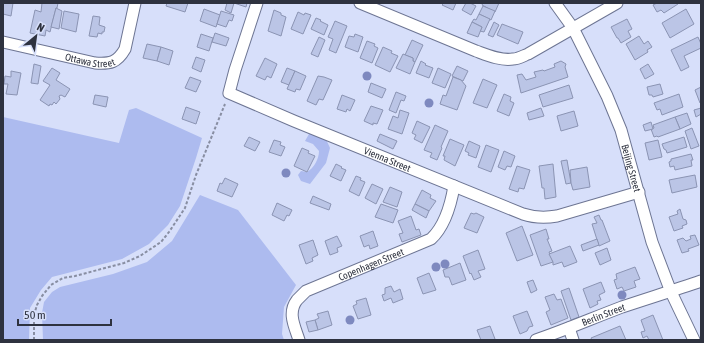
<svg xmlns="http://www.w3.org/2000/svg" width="704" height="343" font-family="'Asap Condensed',sans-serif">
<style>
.green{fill:#adbbef}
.building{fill:#bbc5e6;stroke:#8b94b3}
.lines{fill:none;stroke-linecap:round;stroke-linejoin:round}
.minor-casing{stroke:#6d7593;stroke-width:13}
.path{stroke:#888ea2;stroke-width:2;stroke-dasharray:3 2;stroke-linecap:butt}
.minor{stroke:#fff;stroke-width:11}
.tree{fill:#7e89bf}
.labels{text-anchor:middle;stroke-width:3;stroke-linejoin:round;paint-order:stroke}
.street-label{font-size:10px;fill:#2e323f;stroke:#d7dffa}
</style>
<rect width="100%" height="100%" fill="#d7dffa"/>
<g class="green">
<path d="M 136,108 L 202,138 L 196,158 L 180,206 L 168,225 L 149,244 L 122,259 L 52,277 L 41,290 L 30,308 L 29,340 L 3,340 L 3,117 L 119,143 L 129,110 Z"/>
<path d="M 317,133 L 325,137 L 330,148 L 326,163 L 310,184 L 301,181 L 298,175 L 301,171 L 307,172 C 314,168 319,159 319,151 L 313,144 L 305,141 L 309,134 Z"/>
<path d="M 200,195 L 238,210 L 296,285 L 284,307 L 282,334 L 284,340 L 43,340 L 42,313 L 44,302 L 52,292 L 60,287 L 113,274 L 147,262 L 172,241 Z"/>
</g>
<g class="building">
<path d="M 3,3 L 13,3 L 11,16 L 3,14 Z"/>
<path d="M 42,3 L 58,3 L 57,8 L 56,8 L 50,32 L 46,30 L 45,36 L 30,33 L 35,10 L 41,12 Z"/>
<path d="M 167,3 L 188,3 L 185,12 L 166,6 Z"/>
<path d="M 227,3 L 247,3 L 246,7 L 234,3 L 231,13 L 225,10 Z"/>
<path d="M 444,3 L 456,3 L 453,10 L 442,5 Z"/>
<path d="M 466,3 L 470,3 L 476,6 L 471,15 L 462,10 Z"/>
<path d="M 483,3 L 499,3 L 495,12 L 482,5 Z"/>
<path d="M 657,3 L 678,3 L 678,4 L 664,13 L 661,10 L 657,12 L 653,5 Z"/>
<path d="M 483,6 L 495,11 L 491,20 L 479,14 Z"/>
<path d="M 56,8 L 62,11 L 59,29 L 51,27 Z"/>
<path d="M 204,9 L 220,15 L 216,27 L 200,21 Z"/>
<path d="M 686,9 L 694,24 L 670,38 L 662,23 Z"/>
<path d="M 274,10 L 281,13 L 281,15 L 286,17 L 281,36 L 268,31 Z"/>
<path d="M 64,11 L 79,14 L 76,32 L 61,28 Z"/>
<path d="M 221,11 L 234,15 L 232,21 L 229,20 L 226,27 L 217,24 Z"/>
<path d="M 298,12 L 304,15 L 305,13 L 311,15 L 303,34 L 291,29 Z"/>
<path d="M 479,14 L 490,19 L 484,32 L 480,31 L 482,27 L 472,22 L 474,19 L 476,20 Z"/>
<path d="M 93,16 L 100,17 L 99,25 L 105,27 L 104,32 L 102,32 L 102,34 L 98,33 L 97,37 L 89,36 Z"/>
<path d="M 316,18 L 321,20 L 320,21 L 328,25 L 324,35 L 311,29 Z"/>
<path d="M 627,19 L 632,29 L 628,31 L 631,37 L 621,43 L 618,38 L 617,38 L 611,27 Z"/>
<path d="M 335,21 L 347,26 L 336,53 L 329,50 L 333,39 L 328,37 Z"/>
<path d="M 472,22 L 482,27 L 478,37 L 467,33 Z"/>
<path d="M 494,22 L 499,25 L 493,37 L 488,35 Z"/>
<path d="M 502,24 L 523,32 L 518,44 L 497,35 Z"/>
<path d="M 215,33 L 229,38 L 226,46 L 212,42 Z"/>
<path d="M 201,34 L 213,38 L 209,51 L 197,47 Z"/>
<path d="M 355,34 L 363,37 L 358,52 L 345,47 L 349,36 L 354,37 Z"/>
<path d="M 639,36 L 644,44 L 648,41 L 652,47 L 647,50 L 648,52 L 635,60 L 626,44 Z"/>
<path d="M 319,37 L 325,40 L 318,57 L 311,54 Z"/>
<path d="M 698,37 L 701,44 L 701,48 L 684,56 L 689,67 L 681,71 L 671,50 Z"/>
<path d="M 412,40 L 423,45 L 415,62 L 413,61 L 413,58 L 405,55 Z"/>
<path d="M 367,41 L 375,44 L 374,46 L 378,48 L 372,63 L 360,58 Z"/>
<path d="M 147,44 L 161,47 L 157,61 L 143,58 Z"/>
<path d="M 161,47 L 173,51 L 169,65 L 157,61 Z"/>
<path d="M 383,47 L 392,51 L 391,53 L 398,56 L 390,72 L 375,65 Z"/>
<path d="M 403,54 L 413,58 L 413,61 L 415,62 L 410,74 L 396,68 Z"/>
<path d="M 196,57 L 205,60 L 201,72 L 192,68 Z"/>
<path d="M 265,58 L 277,64 L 271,78 L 267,76 L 265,80 L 256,76 Z"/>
<path d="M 421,61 L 426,64 L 425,65 L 433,68 L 429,78 L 416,73 Z"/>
<path d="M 561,61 L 566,64 L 565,67 L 568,77 L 521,93 L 517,75 L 522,74 L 526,80 L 536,77 L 534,72 L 543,70 L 544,71 L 555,67 L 554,64 Z"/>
<path d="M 34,64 L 41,66 L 38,84 L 31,83 Z"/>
<path d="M 648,64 L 654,74 L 645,79 L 640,69 Z"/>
<path d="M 457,66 L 468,71 L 463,81 L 452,76 Z"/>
<path d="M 52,68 L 60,73 L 56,80 L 70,89 L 65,97 L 61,95 L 59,96 L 60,99 L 56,104 L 54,102 L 52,105 L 50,104 L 49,106 L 40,100 L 50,85 L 43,81 Z"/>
<path d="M 287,68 L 295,71 L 289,85 L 281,82 Z"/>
<path d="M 438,68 L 451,74 L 445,88 L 432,83 Z"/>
<path d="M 11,71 L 21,73 L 17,95 L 6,94 L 8,84 L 4,84 L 5,76 L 11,77 Z"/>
<path d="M 295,71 L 306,76 L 300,90 L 296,89 L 295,92 L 287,89 Z"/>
<path d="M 318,76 L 324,77 L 332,80 L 323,100 L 319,99 L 316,105 L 307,101 Z"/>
<path d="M 190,77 L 201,81 L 196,92 L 185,88 Z"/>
<path d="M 453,77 L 461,80 L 466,86 L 457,110 L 440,104 L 443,95 L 446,96 Z"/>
<path d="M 483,79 L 497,85 L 487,108 L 473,103 Z"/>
<path d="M 371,83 L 386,89 L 382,98 L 368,92 Z"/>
<path d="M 660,84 L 663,94 L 653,97 L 652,95 L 649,95 L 647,87 Z"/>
<path d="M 569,85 L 573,98 L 543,107 L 539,95 Z"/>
<path d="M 701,87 L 701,102 L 700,103 L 695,90 Z"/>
<path d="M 396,92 L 406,96 L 404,101 L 401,100 L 396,113 L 389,110 Z"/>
<path d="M 504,94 L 511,97 L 510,101 L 514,103 L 509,116 L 497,111 Z"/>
<path d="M 679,94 L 683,107 L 662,115 L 660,109 L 657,110 L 654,103 Z"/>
<path d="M 95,95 L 108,97 L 106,107 L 93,104 Z"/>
<path d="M 342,95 L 355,100 L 350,111 L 347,109 L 346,112 L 337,109 Z"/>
<path d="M 371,106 L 383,110 L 377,124 L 373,123 L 373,125 L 364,121 Z"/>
<path d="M 186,107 L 200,112 L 196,124 L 182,119 Z"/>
<path d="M 541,108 L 544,116 L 529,120 L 527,113 Z"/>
<path d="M 701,108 L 701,114 L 696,117 L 694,110 Z"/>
<path d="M 400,110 L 409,113 L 402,134 L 388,129 L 393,116 L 398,118 Z"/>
<path d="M 574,111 L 578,126 L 561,131 L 557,116 Z"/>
<path d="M 687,113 L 691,124 L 680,129 L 675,117 Z"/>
<path d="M 675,117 L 680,129 L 658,137 L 657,136 L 654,137 L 651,129 L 654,128 L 653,125 Z"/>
<path d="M 417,121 L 430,127 L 422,143 L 414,139 L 416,135 L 412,133 Z"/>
<path d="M 651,122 L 653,129 L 645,131 L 643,125 Z"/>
<path d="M 435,125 L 448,131 L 441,147 L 442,148 L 437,160 L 430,157 L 432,153 L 424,150 Z"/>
<path d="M 692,128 L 699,146 L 691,149 L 685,131 Z"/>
<path d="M 380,134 L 397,141 L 393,149 L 377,141 Z"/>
<path d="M 249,137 L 260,142 L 255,151 L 244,146 Z"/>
<path d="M 684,137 L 687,147 L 667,153 L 666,150 L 664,149 L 662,144 Z"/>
<path d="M 450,139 L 464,145 L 455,166 L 444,160 L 445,156 L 443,156 Z"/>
<path d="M 274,140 L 281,142 L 280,145 L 285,147 L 281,156 L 269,152 Z"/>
<path d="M 658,140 L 662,157 L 649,160 L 645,143 Z"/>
<path d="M 469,141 L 480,146 L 476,158 L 468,155 L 469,153 L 465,151 Z"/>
<path d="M 486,145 L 499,150 L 491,172 L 478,167 Z"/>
<path d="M 302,148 L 309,151 L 308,153 L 315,156 L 307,172 L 294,166 Z"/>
<path d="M 504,151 L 515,156 L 511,167 L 507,166 L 505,170 L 498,167 Z"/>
<path d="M 691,154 L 693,160 L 691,160 L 692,166 L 675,170 L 674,166 L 670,167 L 669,162 L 671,161 L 671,159 Z"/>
<path d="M 567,160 L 571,183 L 566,184 L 561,161 Z"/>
<path d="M 336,164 L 342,167 L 341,168 L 346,170 L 341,181 L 330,176 Z"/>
<path d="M 553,164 L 556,197 L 545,199 L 544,188 L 542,188 L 539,166 Z"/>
<path d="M 517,166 L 530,170 L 524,189 L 519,188 L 518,192 L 509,189 Z"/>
<path d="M 587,167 L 590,187 L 573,190 L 571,183 L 570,170 Z"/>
<path d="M 695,175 L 697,187 L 672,193 L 669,180 Z"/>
<path d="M 356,176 L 361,178 L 360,180 L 365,182 L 359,196 L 349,191 Z"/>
<path d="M 225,178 L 238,184 L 232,197 L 217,191 L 220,183 L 222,184 Z"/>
<path d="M 372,184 L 383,189 L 376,204 L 365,198 Z"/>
<path d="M 390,187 L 402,192 L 397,207 L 383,202 Z"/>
<path d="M 422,190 L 431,195 L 430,198 L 436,201 L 429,211 L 415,204 Z"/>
<path d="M 313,196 L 331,204 L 329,210 L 310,203 Z"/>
<path d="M 277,203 L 292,210 L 289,216 L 287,215 L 284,221 L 272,215 Z"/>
<path d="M 381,204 L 398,210 L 393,223 L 375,217 Z"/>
<path d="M 415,204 L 429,211 L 426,218 L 412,210 Z"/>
<path d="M 680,209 L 683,219 L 686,220 L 687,224 L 682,226 L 683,228 L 674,231 L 669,217 L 678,214 L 677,211 Z"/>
<path d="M 471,213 L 474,214 L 476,213 L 484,217 L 477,233 L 464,228 Z"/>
<path d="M 599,215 L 601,220 L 602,220 L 610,241 L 599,246 L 592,224 L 597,223 L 594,217 Z"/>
<path d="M 411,216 L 416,230 L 419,229 L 421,235 L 402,242 L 399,234 L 403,233 L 398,221 Z"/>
<path d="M 522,226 L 533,255 L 517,261 L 506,233 Z"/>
<path d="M 546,229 L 549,239 L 547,239 L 552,251 L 549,252 L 553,262 L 541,266 L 530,235 Z"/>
<path d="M 373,231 L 378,246 L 370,249 L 369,245 L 364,247 L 360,236 Z"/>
<path d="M 695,235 L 699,245 L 688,249 L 689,251 L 682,253 L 677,240 L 683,238 L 686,241 L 691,239 L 690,236 Z"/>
<path d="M 337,236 L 342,246 L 337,248 L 338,252 L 330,255 L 325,241 Z"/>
<path d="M 597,239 L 599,245 L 583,251 L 581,245 Z"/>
<path d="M 313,240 L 318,255 L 312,258 L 313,261 L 306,264 L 299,245 Z"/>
<path d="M 570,246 L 577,262 L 564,267 L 562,262 L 553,265 L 553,262 L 549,254 Z"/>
<path d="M 607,248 L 611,260 L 600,265 L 595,253 Z"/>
<path d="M 478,250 L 485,269 L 478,271 L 481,277 L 474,280 L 471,273 L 470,274 L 463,256 Z"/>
<path d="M 460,263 L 466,280 L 452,285 L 449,277 L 445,277 L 443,270 Z"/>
<path d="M 635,267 L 640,279 L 634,281 L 636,287 L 624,291 L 622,287 L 617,289 L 614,280 L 617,279 L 616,274 Z"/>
<path d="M 429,273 L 436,290 L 423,294 L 417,278 Z"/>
<path d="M 533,280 L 537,290 L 531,293 L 527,282 Z"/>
<path d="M 601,282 L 605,292 L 599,295 L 601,300 L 597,301 L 598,304 L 590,308 L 583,289 Z"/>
<path d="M 391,286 L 394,292 L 400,289 L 403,299 L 393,303 L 391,298 L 384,301 L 382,295 L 385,294 L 385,288 Z"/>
<path d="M 569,288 L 579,317 L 571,320 L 561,291 Z"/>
<path d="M 554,294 L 557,300 L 561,299 L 568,318 L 551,325 L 546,312 L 550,310 L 545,297 Z"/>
<path d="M 366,298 L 371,315 L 358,319 L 353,306 L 357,304 L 356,301 Z"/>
<path d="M 328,311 L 332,325 L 318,330 L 315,320 L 319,318 L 317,314 Z"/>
<path d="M 527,311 L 533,326 L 529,327 L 527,331 L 520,334 L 513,316 Z"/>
<path d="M 653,315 L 663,340 L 649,340 L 647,336 L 643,338 L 641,332 L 645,331 L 641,320 Z"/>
<path d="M 315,320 L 318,330 L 309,332 L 306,322 Z"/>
<path d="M 490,326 L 495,339 L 493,340 L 481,340 L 477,330 Z"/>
<path d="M 620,326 L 626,340 L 592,340 L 591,338 Z"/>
</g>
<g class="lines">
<defs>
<g id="minor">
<path id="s1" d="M 257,3 L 235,70 L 229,93 L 294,121 L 523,214 C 535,218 545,218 557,216 L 639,192"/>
<path d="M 360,3 L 476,51 C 487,55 501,61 513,59 C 518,59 523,56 528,54 L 617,3"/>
<path id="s2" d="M 555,3 L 573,28 L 607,96 L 621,130 L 652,242 L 671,292 L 694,340"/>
<path id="s3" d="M 3,42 L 95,63 C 110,64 117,63 125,49 L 135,3"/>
<path d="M 569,328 L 573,340"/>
<path id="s4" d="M 299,340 C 295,327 287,313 297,300 C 300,297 303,294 306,291 L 431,239 C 445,226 451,204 454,186"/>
<path id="s5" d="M 536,340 C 565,330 593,318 622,307 C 649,298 675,290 701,281"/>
</g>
</defs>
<use href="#minor" class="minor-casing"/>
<path class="path" d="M 34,340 L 34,315 L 37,305 L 42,296 L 51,285 L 63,278 L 75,276 L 124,263 L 140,256 L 161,242 L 169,232 L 185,208 L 196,175 L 225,104"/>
<use href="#minor" class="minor"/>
</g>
<g class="tree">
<circle cx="367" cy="76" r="4.5"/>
<circle cx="429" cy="103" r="4.5"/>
<circle cx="286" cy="173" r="4.5"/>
<circle cx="445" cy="264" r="4.5"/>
<circle cx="436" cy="267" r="4.5"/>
<circle cx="622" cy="295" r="4.5"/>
<circle cx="350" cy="320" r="4.5"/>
</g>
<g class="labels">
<g class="street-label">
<text dy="4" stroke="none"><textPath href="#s3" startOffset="89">Ottawa Street</textPath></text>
<text dy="4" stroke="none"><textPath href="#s1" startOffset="266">Vienna Street</textPath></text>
<text dy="4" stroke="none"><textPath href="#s2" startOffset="183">Beijing Street</textPath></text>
<text dy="4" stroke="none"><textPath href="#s4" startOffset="125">Copenhagen Street</textPath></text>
<text dy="4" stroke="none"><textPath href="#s5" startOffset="72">Berlin Street</textPath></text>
</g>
</g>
<rect width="704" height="343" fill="none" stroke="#2e323f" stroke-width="8"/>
<g transform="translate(36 36) rotate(29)" stroke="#d7dffa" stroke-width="3" paint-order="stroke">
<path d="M0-3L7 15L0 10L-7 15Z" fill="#2e323f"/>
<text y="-6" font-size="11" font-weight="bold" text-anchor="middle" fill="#2e323f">N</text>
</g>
<path d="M18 319v6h93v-6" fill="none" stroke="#2e323f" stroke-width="2"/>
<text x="24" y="319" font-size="12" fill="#2e323f" stroke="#d7dffa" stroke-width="3" paint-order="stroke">50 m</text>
</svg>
